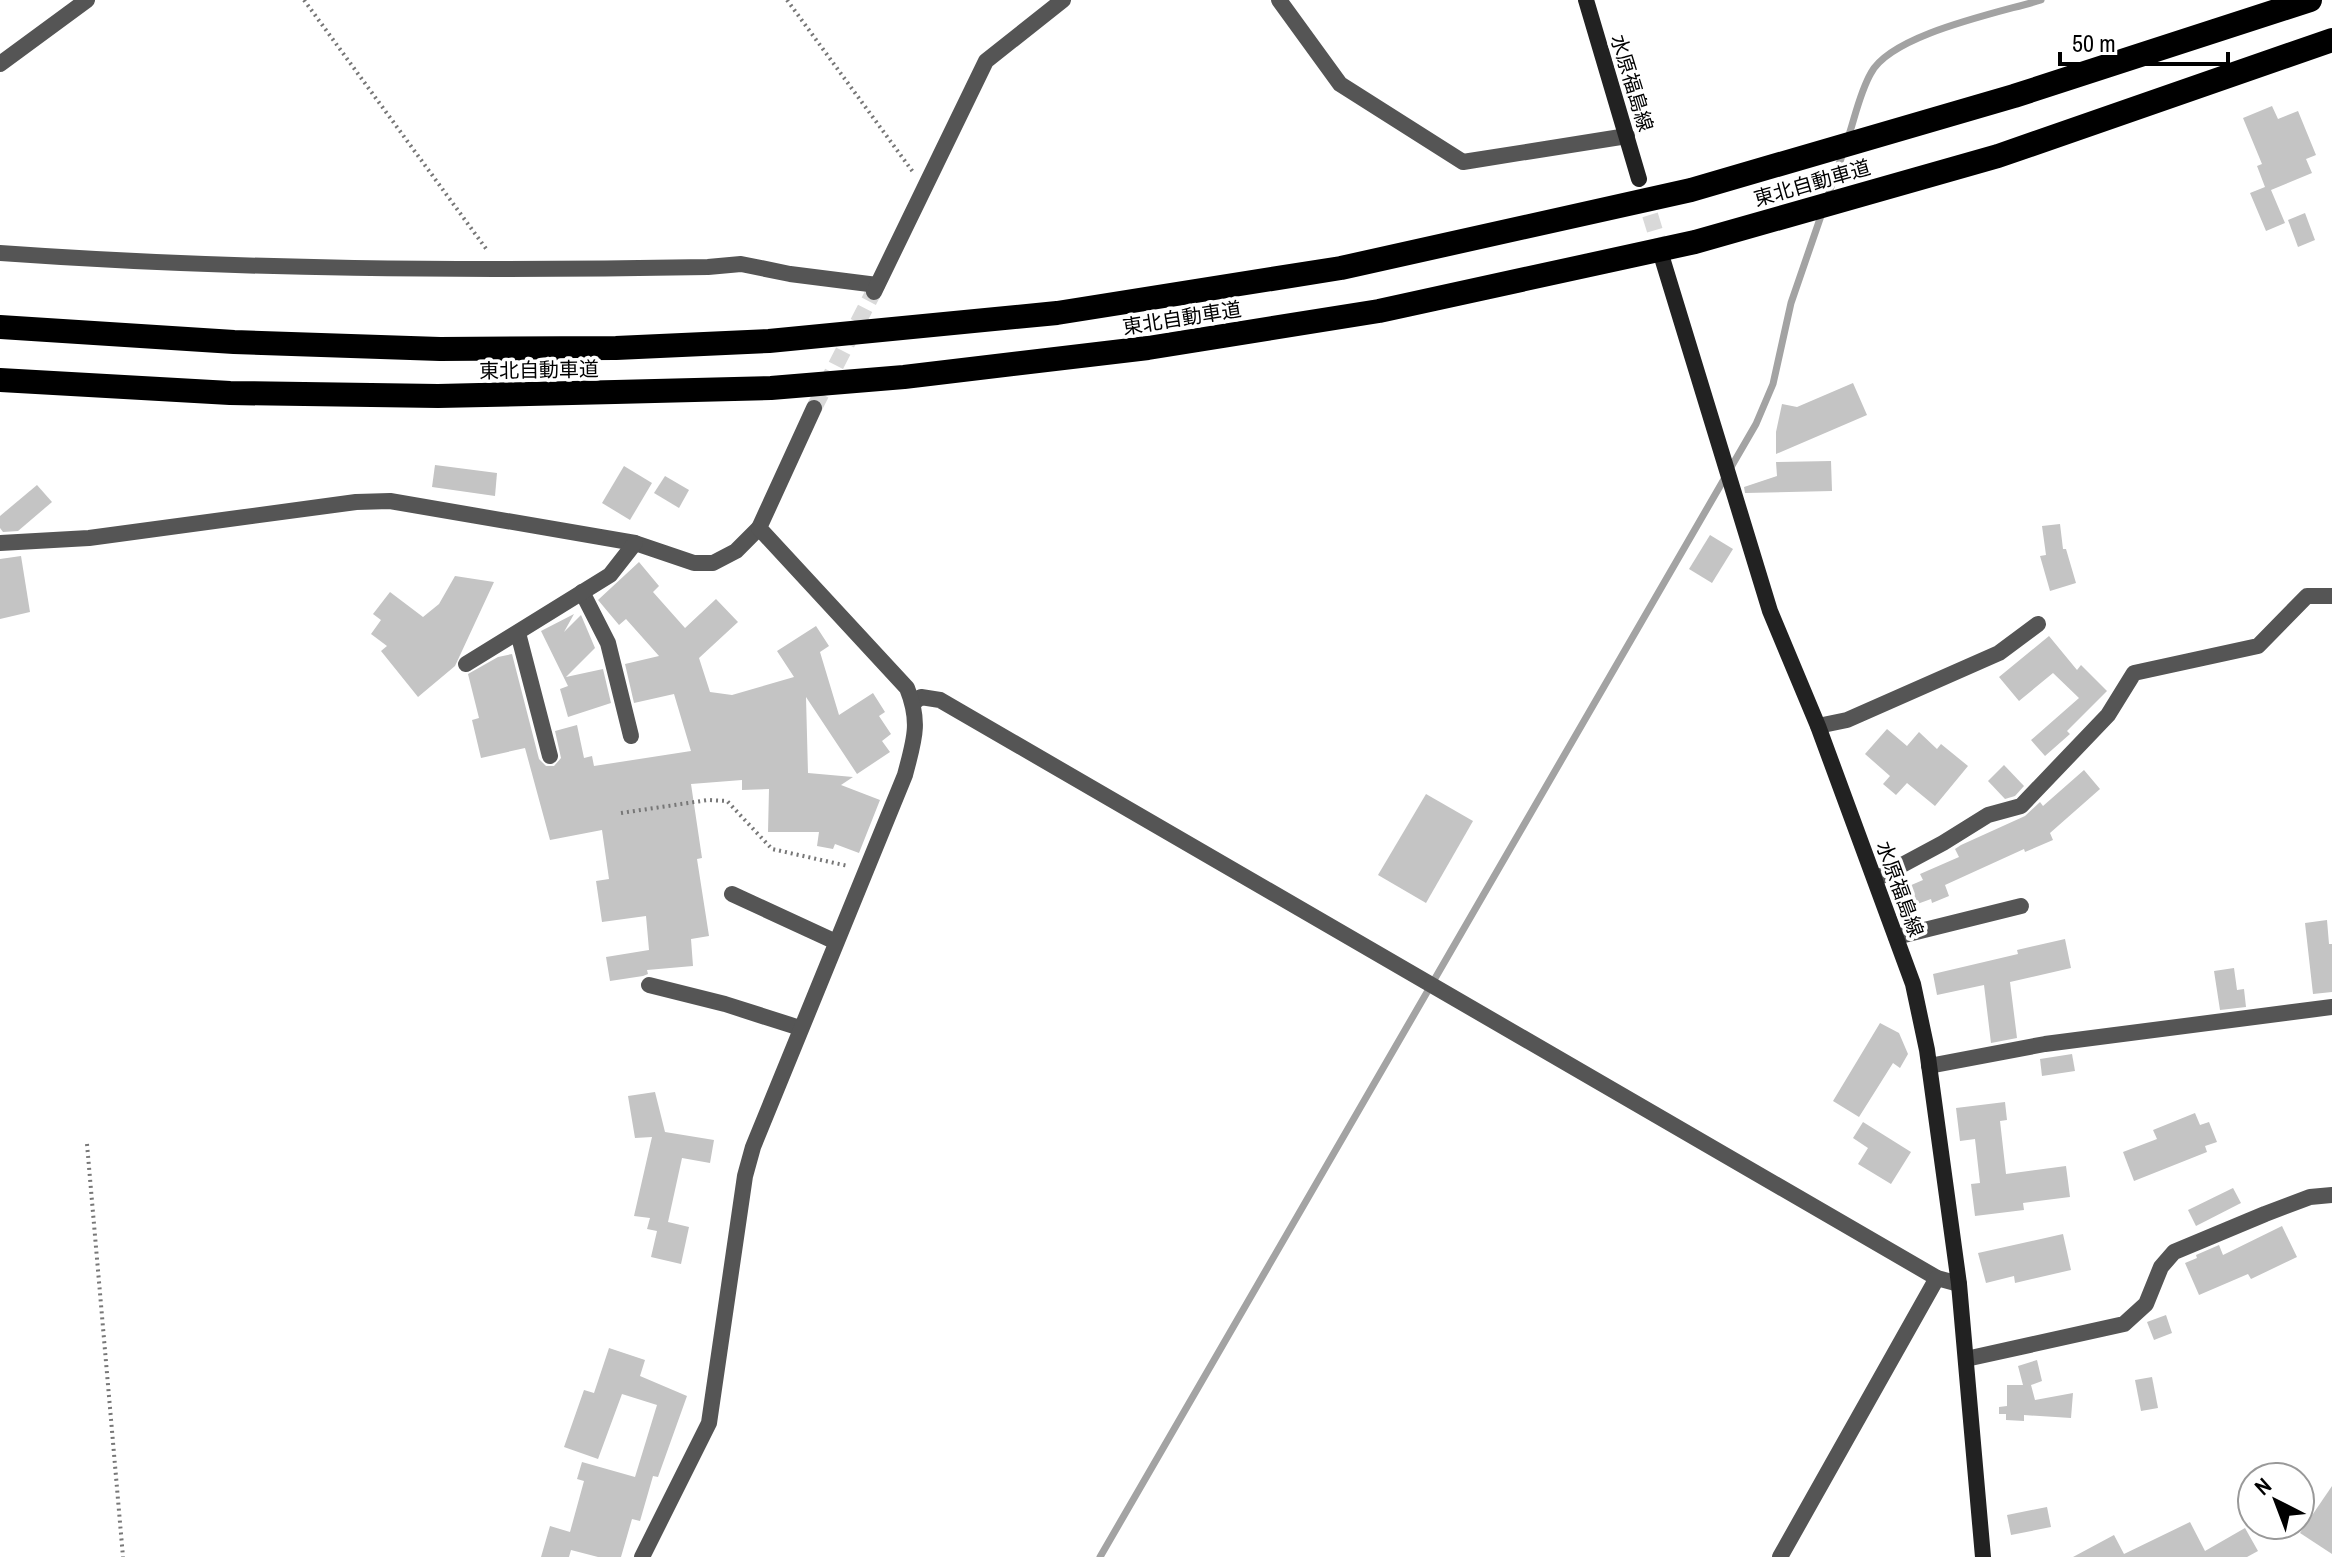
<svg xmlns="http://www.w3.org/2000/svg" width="2332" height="1557" font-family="'Archivo Narrow','Noto Sans JP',sans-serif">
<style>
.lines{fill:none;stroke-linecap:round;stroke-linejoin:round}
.stream{stroke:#a3a3a3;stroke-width:7}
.building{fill:#c4c4c4}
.minor-tunnel{stroke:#d9d9d9;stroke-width:16;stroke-dasharray:16 8;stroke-linecap:butt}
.secondary-tunnel{stroke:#d9d9d9;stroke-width:16;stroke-dasharray:16 8;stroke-linecap:butt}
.path{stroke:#777;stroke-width:4;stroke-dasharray:2 4;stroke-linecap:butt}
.minor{stroke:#555;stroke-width:16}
.tertiary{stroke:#555;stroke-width:16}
.secondary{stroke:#222;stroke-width:16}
.motorway{stroke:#000;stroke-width:24}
.labels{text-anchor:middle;stroke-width:7;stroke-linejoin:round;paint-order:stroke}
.street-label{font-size:20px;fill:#000;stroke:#fff}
</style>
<rect width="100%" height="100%" fill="#fff"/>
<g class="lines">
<g class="stream">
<path d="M 1848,138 C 1855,117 1860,92 1871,73 C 1892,34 1998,13 2041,0"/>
<path d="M 1827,198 L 1843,153"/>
<path d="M 1100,1557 L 1756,424 L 1773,384 L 1791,303 L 1823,210"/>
</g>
</g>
<g class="building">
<path d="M 2272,106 L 2278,119 L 2298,111 L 2316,155 L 2306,159 L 2312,173 L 2271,190 L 2285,223 L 2266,231 L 2250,193 L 2265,187 L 2257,166 L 2262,164 L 2243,118 Z"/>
<path d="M 2305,213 L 2315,240 L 2298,247 L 2288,220 Z"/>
<path d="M 1853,383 L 1867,415 L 1776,454 L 1776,432 L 1782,404 L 1797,407 Z"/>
<path d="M 1831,461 L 1832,491 L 1745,493 L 1744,487 L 1777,476 L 1776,462 Z"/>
<path d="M 435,465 L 497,473 L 495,496 L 432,487 Z"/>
<path d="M 624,466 L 652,483 L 630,520 L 602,503 Z"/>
<path d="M 665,476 L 689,490 L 679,508 L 654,493 Z"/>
<path d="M 37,485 L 52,502 L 18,531 L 3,532 L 0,528 L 0,516 Z"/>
<path d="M 2060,524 L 2063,549 L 2066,549 L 2076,583 L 2050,591 L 2040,556 L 2046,555 L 2042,526 Z"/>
<path d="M 1710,535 L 1733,549 L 1712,583 L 1689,569 Z"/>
<path d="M 21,556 L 30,612 L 0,619 L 0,559 Z"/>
<path d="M 639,562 L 659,586 L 653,592 L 685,628 L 716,599 L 738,622 L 699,658 L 710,692 L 732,695 L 794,677 L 777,651 L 816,626 L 829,646 L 820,652 L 839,715 L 873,693 L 885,712 L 879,716 L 891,734 L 882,741 L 890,752 L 857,774 L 806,697 L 808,773 L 853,777 L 841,785 L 880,800 L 859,853 L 835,844 L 833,849 L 817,846 L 819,832 L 768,832 L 769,789 L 742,790 L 742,780 L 691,784 L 702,858 L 697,859 L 709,936 L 691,939 L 693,966 L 647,970 L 648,974 L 643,976 L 610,981 L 606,957 L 649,950 L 646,916 L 602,922 L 596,881 L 609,879 L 602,830 L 550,840 L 525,748 L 481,758 L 472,720 L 479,718 L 468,674 L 498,657 L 512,654 L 539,759 L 546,766 L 554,766 L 561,758 L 555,731 L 577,725 L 584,758 L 592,756 L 594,766 L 691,751 L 674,694 L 634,703 L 625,664 L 659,656 L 626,619 L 619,625 L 598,600 Z"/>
<path d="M 455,576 L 494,582 L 455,666 L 418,697 L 381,651 L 387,646 L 371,634 L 381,620 L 373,614 L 390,592 L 423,617 L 439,604 Z"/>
<path d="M 574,614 L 564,632 L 581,615 L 595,648 L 566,677 L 603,669 L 611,703 L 568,717 L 560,689 L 568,686 L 541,631 Z"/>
<path d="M 2049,636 L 2077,670 L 2081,665 L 2107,691 L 2067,731 L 2070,734 L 2045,756 L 2031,740 L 2079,698 L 2053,673 L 2019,701 L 1999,677 Z"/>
<path d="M 1887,729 L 1907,746 L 1919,732 L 1937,749 L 1941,744 L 1968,766 L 1935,806 L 1907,783 L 1896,795 L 1883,784 L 1890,776 L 1865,754 Z"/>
<path d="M 2004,765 L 2024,786 L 2015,796 L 2005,799 L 1988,781 Z"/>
<path d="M 2084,770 L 2100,789 L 2050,833 L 2053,840 L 2025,852 L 2024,849 L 1945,885 L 1949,896 L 1932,903 L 1931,899 L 1909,907 L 1902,889 L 1923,880 L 1920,874 L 1959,857 L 1955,849 L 1961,845 L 2025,816 L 2040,802 L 2043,806 Z"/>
<path d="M 1426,794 L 1473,821 L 1426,903 L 1378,875 Z"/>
<path d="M 2327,920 L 2329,944 L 2332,944 L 2332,992 L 2313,994 L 2305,923 Z"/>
<path d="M 2065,939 L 2071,968 L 2010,982 L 2017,1038 L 1991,1043 L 1984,985 L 1937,995 L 1933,974 L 2018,954 L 2017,950 Z"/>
<path d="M 2234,968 L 2237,990 L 2244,989 L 2246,1007 L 2220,1010 L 2214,971 Z"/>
<path d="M 1880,1023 L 1899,1033 L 1908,1054 L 1900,1068 L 1893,1063 L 1859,1117 L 1833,1101 Z"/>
<path d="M 2072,1054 L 2075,1071 L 2042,1076 L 2040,1059 Z"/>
<path d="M 655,1092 L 665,1132 L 714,1140 L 710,1163 L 682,1158 L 668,1222 L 689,1227 L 681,1264 L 651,1257 L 657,1231 L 647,1229 L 650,1218 L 634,1216 L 652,1137 L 635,1138 L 628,1096 Z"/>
<path d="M 2005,1102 L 2007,1120 L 2000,1121 L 2006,1174 L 2066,1166 L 2070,1197 L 2023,1203 L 2024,1210 L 1975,1216 L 1971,1184 L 1980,1183 L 1975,1139 L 1960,1141 L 1956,1108 Z"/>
<path d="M 2195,1113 L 2200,1125 L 2209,1122 L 2217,1142 L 2205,1146 L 2207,1152 L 2134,1181 L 2123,1152 L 2157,1139 L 2153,1130 Z"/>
<path d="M 1863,1122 L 1911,1152 L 1891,1184 L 1858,1164 L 1868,1148 L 1853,1138 Z"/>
<path d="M 2233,1188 L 2241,1203 L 2196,1226 L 2188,1210 Z"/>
<path d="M 2282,1226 L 2297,1257 L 2251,1279 L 2248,1274 L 2199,1295 L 2185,1263 L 2197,1258 L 2196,1255 L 2219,1245 L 2223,1255 Z"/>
<path d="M 2063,1234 L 2071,1270 L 2015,1283 L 2014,1276 L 1986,1283 L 1978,1253 Z"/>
<path d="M 2166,1315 L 2172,1333 L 2154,1340 L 2147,1322 Z"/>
<path d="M 609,1348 L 645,1360 L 640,1376 L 687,1396 L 658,1477 L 653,1476 L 640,1521 L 632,1519 L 621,1557 L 598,1557 L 571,1550 L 569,1557 L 541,1557 L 550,1526 L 570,1532 L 584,1481 L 577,1479 L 582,1462 L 635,1477 L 657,1405 L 622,1394 L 598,1459 L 564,1447 L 584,1390 L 594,1393 Z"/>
<path d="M 2037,1360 L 2042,1381 L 2031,1385 L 2035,1400 L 2073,1393 L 2071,1418 L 2024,1415 L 2024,1421 L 2006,1420 L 2006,1414 L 1999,1414 L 1999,1407 L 2007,1406 L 2007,1385 L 2023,1385 L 2018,1366 Z"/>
<path d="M 2152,1377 L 2158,1408 L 2141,1411 L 2135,1380 Z"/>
<path d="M 2332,1486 L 2332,1554 L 2300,1533 Z"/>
<path d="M 2047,1507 L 2051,1527 L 2011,1535 L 2007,1515 Z"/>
<path d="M 2190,1522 L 2205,1551 L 2245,1528 L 2258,1551 L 2247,1557 L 2073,1557 L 2114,1535 L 2124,1554 Z"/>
</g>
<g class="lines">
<path class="minor-tunnel" d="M 814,408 L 873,293"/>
<path class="secondary-tunnel" d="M 1643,192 L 1663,257"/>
<g class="path">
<path d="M 304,0 L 487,250"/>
<path d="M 787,0 L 913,172"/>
<path d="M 621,813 L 708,800 L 727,801 L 772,849 L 848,866"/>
<path d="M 87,1144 L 123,1557"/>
</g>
<g class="minor">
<path d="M 1279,0 L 1340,84 L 1463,162 L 1627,136"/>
<path d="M 0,253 C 236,270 472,271 708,267 L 741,264 L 790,274 L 877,285"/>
<path d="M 874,292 L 986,61 L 1063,0"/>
<path d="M 0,543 L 89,538 L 356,502 L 390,501 L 635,543 L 694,563 L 713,563 L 736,551 L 759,528"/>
<path d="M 582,592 L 608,643 L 631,736"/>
<path d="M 518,633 L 550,756"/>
<path d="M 466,664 L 610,575 L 635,543"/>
<path d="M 913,703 L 921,697 L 940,700 L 1937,1278 L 1959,1284"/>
<path d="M 1818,726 L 1847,720 L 1999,653 L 2038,624"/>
<path d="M 1876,879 L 1943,843 L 1988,815 L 2021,806 L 2108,715 L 2134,673 L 2258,646 L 2307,596 L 2332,596"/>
<path d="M 732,894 L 836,942"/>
<path d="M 1896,937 L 2021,906"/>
<path d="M 649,985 L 725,1004 L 800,1028"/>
<path d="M 1929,1066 L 2045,1044 L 2332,1007"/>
<path d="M 1966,1359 L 2124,1324 L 2146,1304 L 2161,1267 L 2174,1252 L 2265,1214 L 2310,1197 L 2332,1195"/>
<path d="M 642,1557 L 709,1423 L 745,1176 L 753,1147 L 905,775 C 914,740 921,723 907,688 L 759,528 L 814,408"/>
<path d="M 1780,1557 L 1937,1278"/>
</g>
<path class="tertiary" d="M 0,64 L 87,0"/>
<g class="secondary">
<path d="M 1586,0 L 1639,179"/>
<path d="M 1663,261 L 1770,611 L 1818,726 L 1913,984 L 1927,1050 L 1959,1284 L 1983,1557"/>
</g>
<g class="motorway">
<path d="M 0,327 L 234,342 L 440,349 L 616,348 L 769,341 L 1057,313 L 1341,268 L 1691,190 L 2014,96 L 2310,0"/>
<path d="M 0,380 L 230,393 L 438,396 L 615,392 L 771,388 L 904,377 L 1148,348 L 1379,311 L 1695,242 L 1998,156 L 2332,40"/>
</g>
</g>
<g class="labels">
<g class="street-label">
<text transform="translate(1632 83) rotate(73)" y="7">水原福島線</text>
<text transform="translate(1812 183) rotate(-16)" y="7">東北自動車道</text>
<text transform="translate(1182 318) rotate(-9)" y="7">東北自動車道</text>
<text transform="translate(539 370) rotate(-1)" y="7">東北自動車道</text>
<text transform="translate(1900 889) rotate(70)" y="7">水原福島線</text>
</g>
</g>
<g transform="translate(2276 1501) rotate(318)"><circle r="38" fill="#ffffff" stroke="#999999" stroke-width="2"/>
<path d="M0-6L14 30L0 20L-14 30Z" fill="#000000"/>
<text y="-12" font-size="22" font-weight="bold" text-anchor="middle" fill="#000000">N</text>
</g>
<path d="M2060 52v12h168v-12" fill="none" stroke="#000000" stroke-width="4"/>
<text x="2072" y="52" font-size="24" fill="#000000" stroke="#ffffff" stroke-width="6" paint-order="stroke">50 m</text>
</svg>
